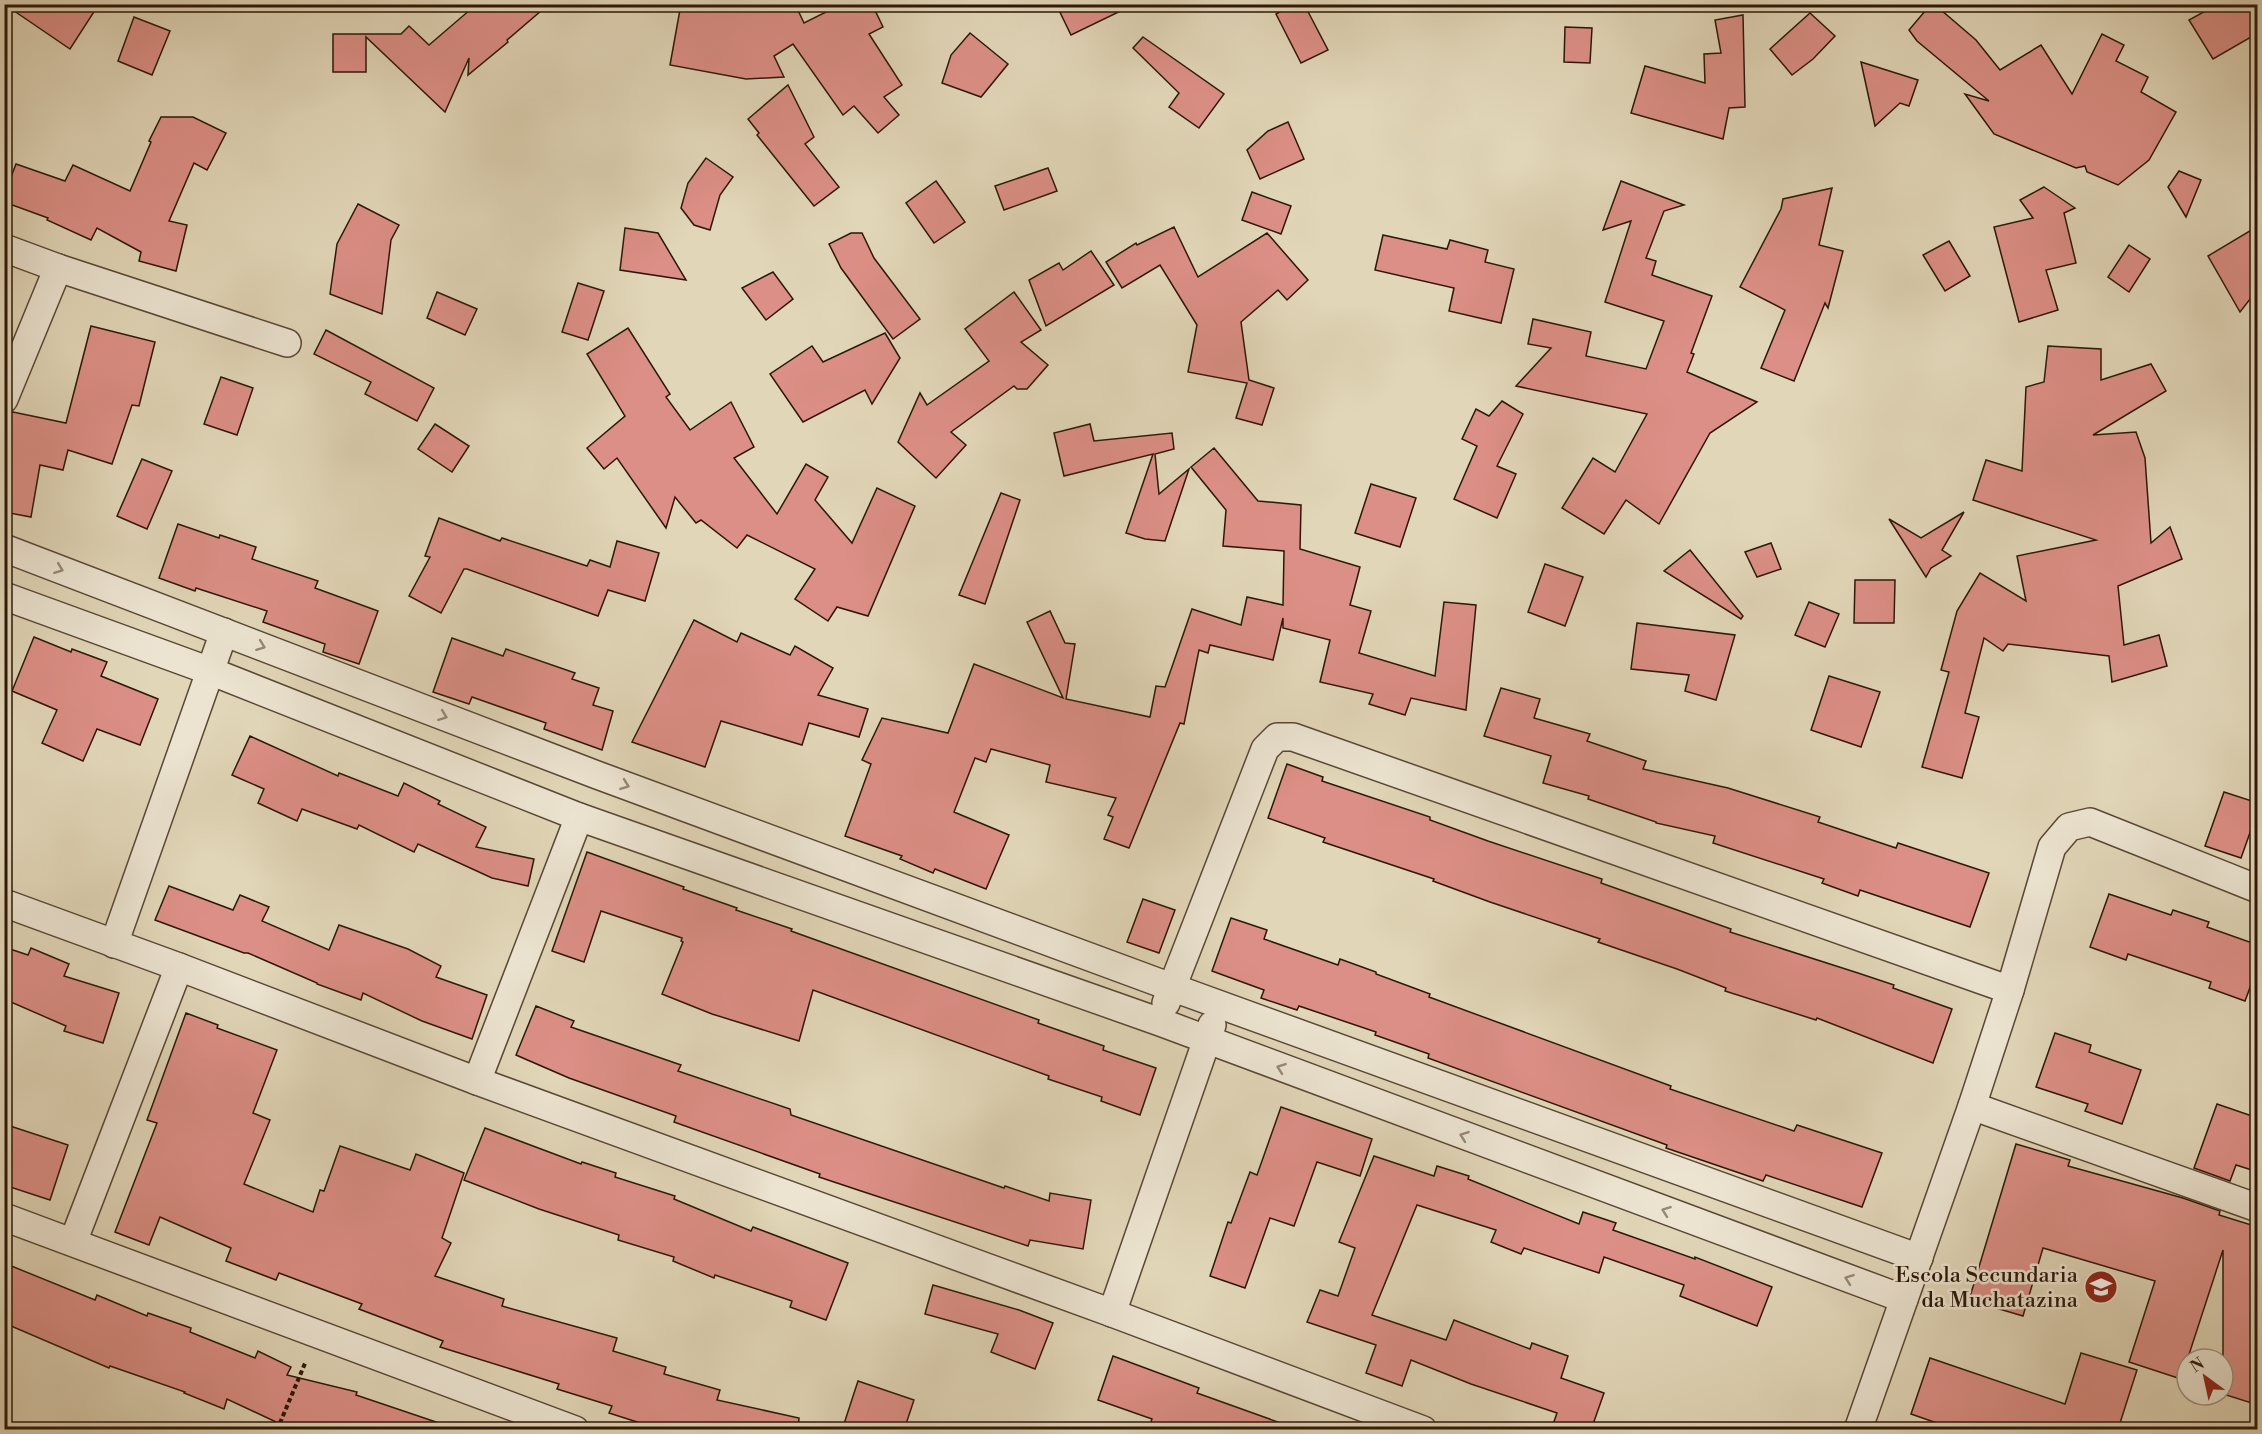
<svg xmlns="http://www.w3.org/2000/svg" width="2262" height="1434" font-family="'Libre Bodoni',serif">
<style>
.building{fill:#dc8f86;stroke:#2c1708;stroke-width:1.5}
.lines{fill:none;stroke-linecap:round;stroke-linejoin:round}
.street-casing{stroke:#594734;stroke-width:30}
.path{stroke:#2c1708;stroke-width:4;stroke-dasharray:4.5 3;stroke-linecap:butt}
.street{stroke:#ece4d1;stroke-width:27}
.oneway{stroke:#968877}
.labels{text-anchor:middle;stroke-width:5;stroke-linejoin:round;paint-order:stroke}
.poi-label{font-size:22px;fill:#2c1708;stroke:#ece4d1;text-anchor:end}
</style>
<rect width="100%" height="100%" fill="#e1d6b8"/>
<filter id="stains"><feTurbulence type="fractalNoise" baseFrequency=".00333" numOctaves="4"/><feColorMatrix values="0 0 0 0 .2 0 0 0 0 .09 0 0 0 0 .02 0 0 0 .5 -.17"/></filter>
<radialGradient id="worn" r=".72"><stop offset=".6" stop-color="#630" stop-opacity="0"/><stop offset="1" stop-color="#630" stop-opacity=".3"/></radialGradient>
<g class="building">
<path d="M 4,4 L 99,4 L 70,49 Z"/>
<path d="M 471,4 L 549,4 L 507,40 L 508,42 L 468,75 L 469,58 L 445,112 L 366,37 L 366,72 L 333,72 L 333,34 L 401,34 L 409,26 L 429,45 L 471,9 Z"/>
<path d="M 681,4 L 795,4 L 804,23 L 842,4 L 872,4 L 883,27 L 869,34 L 902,85 L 884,97 L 899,115 L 878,133 L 854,106 L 843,115 L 793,44 L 774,56 L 784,77 L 746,79 L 670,65 Z"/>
<path d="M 1056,4 L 1135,4 L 1071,35 Z"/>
<path d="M 1293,4 L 1304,4 L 1328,50 L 1301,63 L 1276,14 Z"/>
<path d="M 1931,4 L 1934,4 L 1976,40 L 2000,70 L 2041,45 L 2072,94 L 2102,34 L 2124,45 L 2116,61 L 2148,77 L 2141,92 L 2176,112 L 2149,160 L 2118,185 L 2087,172 L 2085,166 L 2076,168 L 1994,134 L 1965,94 L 1989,101 L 1917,41 L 1909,30 Z"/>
<path d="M 2218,4 L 2246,4 L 2258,25 L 2258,33 L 2213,59 L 2189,20 Z"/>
<path d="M 1810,13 L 1835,36 L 1813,59 L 1792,75 L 1770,49 Z"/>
<path d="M 1743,15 L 1745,107 L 1729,108 L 1723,139 L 1631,113 L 1645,66 L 1705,83 L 1704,54 L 1721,53 L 1715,20 Z"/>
<path d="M 134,17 L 170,31 L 152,75 L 118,61 Z"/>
<path d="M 1565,27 L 1592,28 L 1590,63 L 1564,62 Z"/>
<path d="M 970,33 L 1008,64 L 981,97 L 942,83 L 951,55 Z"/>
<path d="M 1143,37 L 1224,94 L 1199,128 L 1169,107 L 1179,93 L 1133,48 Z"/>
<path d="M 1861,62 L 1918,80 L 1909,106 L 1900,103 L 1875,126 Z"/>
<path d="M 788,85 L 814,137 L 805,144 L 839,187 L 814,206 L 757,135 L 759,133 L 748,119 Z"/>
<path d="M 161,117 L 193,117 L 226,133 L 207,170 L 194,163 L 169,221 L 187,225 L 176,271 L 139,261 L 141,252 L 97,228 L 91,240 L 47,220 L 48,218 L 4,202 L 4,195 L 16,164 L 65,181 L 73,165 L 130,191 L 151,142 L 149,141 Z"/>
<path d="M 1288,122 L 1304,159 L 1260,179 L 1247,150 L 1268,131 Z"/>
<path d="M 706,158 L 733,177 L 720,195 L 710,230 L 694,225 L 681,208 L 688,183 Z"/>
<path d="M 1048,168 L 1057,191 L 1004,210 L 995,186 Z"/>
<path d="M 2179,171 L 2201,180 L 2186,217 L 2168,187 Z"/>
<path d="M 936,181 L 965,222 L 934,243 L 906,203 Z"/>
<path d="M 1621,181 L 1684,205 L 1664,211 L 1646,258 L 1656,261 L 1652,275 L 1712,296 L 1691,353 L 1694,354 L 1687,372 L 1757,402 L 1710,433 L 1659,524 L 1626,500 L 1604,534 L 1562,508 L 1593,458 L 1615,472 L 1647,414 L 1516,386 L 1551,348 L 1528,344 L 1533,319 L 1591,332 L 1586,356 L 1646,369 L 1664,321 L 1605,302 L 1631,221 L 1603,230 Z"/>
<path d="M 2044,187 L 2075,208 L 2064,213 L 2076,263 L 2046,270 L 2058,310 L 2019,322 L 1994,227 L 2033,218 L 2020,200 Z"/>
<path d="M 1832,188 L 1819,245 L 1843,251 L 1828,308 L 1825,303 L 1794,381 L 1761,368 L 1785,310 L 1740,287 L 1781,209 L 1783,199 Z"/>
<path d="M 1252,192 L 1291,206 L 1281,234 L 1242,220 Z"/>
<path d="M 358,204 L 399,225 L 391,240 L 382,314 L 330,294 L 337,244 Z"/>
<path d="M 2258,226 L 2258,289 L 2240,312 L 2208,256 Z"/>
<path d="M 1174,227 L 1198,277 L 1267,233 L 1308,280 L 1287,300 L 1278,290 L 1241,322 L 1249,380 L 1274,388 L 1262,425 L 1236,418 L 1247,383 L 1188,372 L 1197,325 L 1160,265 L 1122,288 L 1106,262 L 1136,243 L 1137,245 Z"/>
<path d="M 625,228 L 658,233 L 686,280 L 620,270 Z"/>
<path d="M 851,233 L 862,233 L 874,258 L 920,319 L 893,339 L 841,268 L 829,244 Z"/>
<path d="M 1383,235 L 1447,249 L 1450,240 L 1488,250 L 1485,262 L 1514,269 L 1501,323 L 1449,311 L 1454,288 L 1375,270 Z"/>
<path d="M 1949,241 L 1970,276 L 1945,291 L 1923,255 Z"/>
<path d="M 2129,245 L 2150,259 L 2129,292 L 2108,277 Z"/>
<path d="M 1091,251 L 1114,285 L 1046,326 L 1029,280 L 1059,263 L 1063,270 Z"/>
<path d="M 773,272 L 793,299 L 766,320 L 742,288 Z"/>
<path d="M 578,283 L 604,291 L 588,340 L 562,332 Z"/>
<path d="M 437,292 L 477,309 L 465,335 L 427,318 Z"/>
<path d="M 1014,292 L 1041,330 L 1021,342 L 1048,365 L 1027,389 L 1017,389 L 1014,386 L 951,432 L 966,445 L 936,478 L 898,442 L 920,393 L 927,405 L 989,361 L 965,329 Z"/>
<path d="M 91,326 L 155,342 L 139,406 L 132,405 L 112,464 L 68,450 L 63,470 L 40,465 L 31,517 L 4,512 L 4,446 L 8,430 L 4,429 L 5,414 L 13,412 L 66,423 Z"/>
<path d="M 628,328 L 670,394 L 666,397 L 690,430 L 731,402 L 754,447 L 734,458 L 777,514 L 806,464 L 828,477 L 815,500 L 852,543 L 877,488 L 915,506 L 868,616 L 837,607 L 828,621 L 795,599 L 815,569 L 747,535 L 737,548 L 701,520 L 696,523 L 675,497 L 666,528 L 617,458 L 604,469 L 587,448 L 625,416 L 587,354 Z"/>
<path d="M 326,330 L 434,388 L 417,421 L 365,394 L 371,382 L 314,354 Z"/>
<path d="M 885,333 L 900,358 L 872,404 L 865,390 L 803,422 L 770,374 L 812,346 L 823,362 Z"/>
<path d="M 2048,346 L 2101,349 L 2101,380 L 2151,364 L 2166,391 L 2093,435 L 2136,432 L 2145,458 L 2151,543 L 2170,527 L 2182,559 L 2118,586 L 2124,645 L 2159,635 L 2167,666 L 2112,682 L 2109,656 L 2008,644 L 2003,651 L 1984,638 L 1965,713 L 1979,717 L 1962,778 L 1922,767 L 1949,672 L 1941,670 L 1957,611 L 1980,573 L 2026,601 L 2017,556 L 2096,540 L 1973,500 L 1986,460 L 2022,471 L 2026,387 L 2044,382 Z"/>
<path d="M 221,377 L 253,388 L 237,435 L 204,424 Z"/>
<path d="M 1502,401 L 1523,414 L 1497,466 L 1516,474 L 1497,518 L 1454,499 L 1477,446 L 1462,439 L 1476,409 L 1489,416 Z"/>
<path d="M 435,424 L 469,446 L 452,472 L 418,449 Z"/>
<path d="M 1090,424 L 1094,441 L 1172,433 L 1174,449 L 1155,454 L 1159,494 L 1189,469 L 1165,541 L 1145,539 L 1126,533 L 1153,454 L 1064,476 L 1054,433 Z"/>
<path d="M 1214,448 L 1258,501 L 1301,505 L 1300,549 L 1360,567 L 1350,605 L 1371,611 L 1359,653 L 1435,676 L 1444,602 L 1476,605 L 1466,710 L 1411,698 L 1405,715 L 1369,704 L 1373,694 L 1320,682 L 1330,640 L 1283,628 L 1283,618 L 1273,660 L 1210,645 L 1208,653 L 1199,650 L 1184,724 L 1180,723 L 1129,848 L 1104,839 L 1113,817 L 1108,815 L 1116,798 L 1046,782 L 1050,765 L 991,749 L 986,762 L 975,758 L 954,812 L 1009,835 L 986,889 L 935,869 L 933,873 L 900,859 L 902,856 L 845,836 L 871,764 L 862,760 L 882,718 L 948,733 L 974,664 L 1063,698 L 1027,622 L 1050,611 L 1065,643 L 1075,644 L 1066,699 L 1150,717 L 1156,686 L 1165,687 L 1192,609 L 1241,625 L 1247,597 L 1283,605 L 1284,551 L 1223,546 L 1226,510 L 1191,467 Z"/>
<path d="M 142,459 L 172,471 L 147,529 L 117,516 Z"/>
<path d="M 1371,484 L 1416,498 L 1400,547 L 1355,533 Z"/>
<path d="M 1001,493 L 1020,500 L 985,604 L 959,595 Z"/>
<path d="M 1964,512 L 1942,550 L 1951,556 L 1931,568 L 1926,577 L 1889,519 L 1921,538 Z"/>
<path d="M 439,518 L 500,541 L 502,538 L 587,566 L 590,560 L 610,567 L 617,541 L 659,553 L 645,601 L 608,590 L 598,616 L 467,569 L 464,569 L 441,613 L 409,596 L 430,557 L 425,556 Z"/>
<path d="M 178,524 L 219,538 L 220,535 L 256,547 L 252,559 L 318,581 L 315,588 L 378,611 L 359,664 L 323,652 L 325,644 L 263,622 L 267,611 L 196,588 L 195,591 L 159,578 Z"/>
<path d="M 1771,543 L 1781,569 L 1757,577 L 1745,552 Z"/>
<path d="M 1690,550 L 1743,616 L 1741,619 L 1664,571 Z"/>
<path d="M 1545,564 L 1583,577 L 1565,626 L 1528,612 Z"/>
<path d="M 1855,580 L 1895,580 L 1894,623 L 1854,623 Z"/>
<path d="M 1809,602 L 1839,614 L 1825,647 L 1795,635 Z"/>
<path d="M 694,620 L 737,642 L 741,633 L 790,655 L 795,646 L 833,668 L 818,695 L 868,709 L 859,737 L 809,723 L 802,745 L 721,721 L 705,767 L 632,742 Z"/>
<path d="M 1637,623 L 1735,635 L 1716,700 L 1685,691 L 1689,675 L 1631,669 Z"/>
<path d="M 34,637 L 71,652 L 72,649 L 107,662 L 101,676 L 158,699 L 140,745 L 97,729 L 83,761 L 42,743 L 57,710 L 12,691 Z"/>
<path d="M 452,638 L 503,656 L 506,649 L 575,673 L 572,679 L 599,688 L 593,705 L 613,711 L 602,750 L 544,729 L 546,723 L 472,697 L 469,704 L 433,692 Z"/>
<path d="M 1829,676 L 1880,692 L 1861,747 L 1811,730 Z"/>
<path d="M 1501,688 L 1540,699 L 1534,718 L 1590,734 L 1587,741 L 1646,761 L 1643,769 L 1728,788 L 1820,817 L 1818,822 L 1896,848 L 1898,843 L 1989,873 L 1970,927 L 1860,890 L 1858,896 L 1822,883 L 1824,879 L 1713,843 L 1715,836 L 1656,823 L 1656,822 L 1588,799 L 1589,796 L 1543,783 L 1551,756 L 1484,736 Z"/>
<path d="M 250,736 L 338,776 L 339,773 L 398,796 L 404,783 L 440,801 L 438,804 L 486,827 L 476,847 L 534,859 L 528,886 L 492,878 L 418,844 L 414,852 L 359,825 L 357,829 L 302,809 L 297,821 L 258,803 L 264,789 L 232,775 Z"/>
<path d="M 1287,764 L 1323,777 L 1322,781 L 1430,817 L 1430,820 L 1488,841 L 1602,879 L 1601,883 L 1731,929 L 1730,932 L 1858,973 L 1894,985 L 1893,988 L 1952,1009 L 1933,1063 L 1817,1018 L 1816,1020 L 1725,991 L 1726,988 L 1677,969 L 1598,942 L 1600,939 L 1490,902 L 1433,881 L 1434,879 L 1323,842 L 1325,838 L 1268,818 Z"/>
<path d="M 2224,792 L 2258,803 L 2258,810 L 2241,858 L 2205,846 Z"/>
<path d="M 587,852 L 684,887 L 683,889 L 737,908 L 736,910 L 792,929 L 791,931 L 1039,1020 L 1038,1023 L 1104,1046 L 1103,1050 L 1156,1068 L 1140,1115 L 1101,1101 L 1102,1097 L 1048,1079 L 1049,1076 L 813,990 L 799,1041 L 712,1014 L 662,994 L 683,942 L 681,941 L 682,938 L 601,911 L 584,962 L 552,951 Z"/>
<path d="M 169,886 L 233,910 L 240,895 L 269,907 L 262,921 L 329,950 L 339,925 L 408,949 L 441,966 L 436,977 L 487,995 L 472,1039 L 422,1021 L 363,993 L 361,1000 L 317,984 L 317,983 L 248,953 L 244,953 L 155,920 Z"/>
<path d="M 2109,894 L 2171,915 L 2173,910 L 2209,922 L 2207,927 L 2258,945 L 2258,966 L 2245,1001 L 2209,988 L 2211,982 L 2128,954 L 2126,960 L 2090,947 Z"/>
<path d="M 1143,899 L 1175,910 L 1159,953 L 1127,942 Z"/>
<path d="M 1231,918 L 1267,930 L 1264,939 L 1338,965 L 1340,959 L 1376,972 L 1376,974 L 1430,994 L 1429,997 L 1671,1086 L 1670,1089 L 1794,1131 L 1797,1125 L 1882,1153 L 1862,1207 L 1766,1175 L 1763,1181 L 1666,1148 L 1667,1145 L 1428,1058 L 1429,1054 L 1375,1035 L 1376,1032 L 1299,1006 L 1297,1010 L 1261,998 L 1264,990 L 1212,971 Z"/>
<path d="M 4,947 L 28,955 L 31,948 L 69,964 L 64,976 L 119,993 L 103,1043 L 64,1031 L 66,1026 L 4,999 Z"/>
<path d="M 536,1006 L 574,1021 L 571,1027 L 681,1065 L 678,1071 L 790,1109 L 791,1115 L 1004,1188 L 1005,1186 L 1049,1201 L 1050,1193 L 1091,1200 L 1083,1249 L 1030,1240 L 1028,1246 L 858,1190 L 819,1177 L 820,1174 L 674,1122 L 676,1116 L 569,1078 L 516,1055 Z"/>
<path d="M 186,1013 L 218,1025 L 217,1028 L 277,1050 L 253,1113 L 270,1120 L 244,1184 L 313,1212 L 320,1190 L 324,1191 L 340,1146 L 410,1170 L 416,1154 L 464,1173 L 442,1238 L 451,1243 L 435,1276 L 504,1299 L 502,1306 L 617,1338 L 613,1351 L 666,1367 L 664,1374 L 720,1390 L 717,1400 L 799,1418 L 798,1430 L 662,1430 L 609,1413 L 612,1406 L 557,1389 L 559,1384 L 440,1347 L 443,1341 L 359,1309 L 362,1304 L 279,1273 L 276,1280 L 226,1261 L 231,1248 L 160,1217 L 149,1245 L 115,1232 L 157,1123 L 147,1120 Z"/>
<path d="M 2055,1033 L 2091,1045 L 2089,1052 L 2141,1070 L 2122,1124 L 2085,1111 L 2088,1104 L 2036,1087 Z"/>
<path d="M 2217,1104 L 2258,1118 L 2258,1172 L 2236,1165 L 2230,1181 L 2194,1168 Z"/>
<path d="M 1281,1107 L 1372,1139 L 1360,1176 L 1317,1162 L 1294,1226 L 1270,1218 L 1245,1288 L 1210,1276 L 1228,1222 L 1231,1223 L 1250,1172 L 1257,1175 Z"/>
<path d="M 4,1124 L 68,1145 L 50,1200 L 4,1185 Z"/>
<path d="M 485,1128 L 581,1164 L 582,1162 L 616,1173 L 615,1177 L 675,1196 L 674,1199 L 751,1231 L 753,1227 L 848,1263 L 826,1320 L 790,1307 L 792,1301 L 715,1275 L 714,1278 L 673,1261 L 674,1257 L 618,1240 L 619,1235 L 539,1209 L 464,1180 Z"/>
<path d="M 2016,1144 L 2070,1160 L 2068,1166 L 2183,1198 L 2220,1211 L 2219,1215 L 2258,1227 L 2258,1405 L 2223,1394 L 2223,1250 L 2181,1379 L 2129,1362 L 2155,1281 L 2043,1248 L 2023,1316 L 1969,1300 Z"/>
<path d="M 1374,1156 L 1434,1176 L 1437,1166 L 1469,1176 L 1468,1179 L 1579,1224 L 1583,1212 L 1616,1223 L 1613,1230 L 1695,1259 L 1695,1257 L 1772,1287 L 1757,1326 L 1680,1296 L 1684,1285 L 1604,1257 L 1599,1273 L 1524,1248 L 1521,1254 L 1491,1242 L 1496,1230 L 1417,1205 L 1372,1315 L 1446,1340 L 1454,1320 L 1530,1349 L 1532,1343 L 1568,1356 L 1561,1378 L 1604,1393 L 1591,1430 L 1551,1430 L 1557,1413 L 1471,1384 L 1411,1360 L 1402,1386 L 1366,1373 L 1376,1345 L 1307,1322 L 1320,1290 L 1338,1296 L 1355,1248 L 1339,1242 Z"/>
<path d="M 4,1263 L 95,1300 L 97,1295 L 147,1316 L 148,1313 L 191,1328 L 190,1332 L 255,1358 L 258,1351 L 291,1367 L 287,1375 L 357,1392 L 356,1395 L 445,1425 L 444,1430 L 293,1430 L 227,1399 L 224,1409 L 184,1393 L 185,1392 L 110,1366 L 109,1368 L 4,1323 Z"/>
<path d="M 933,1285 L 1019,1310 L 1053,1323 L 1035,1369 L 991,1352 L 998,1334 L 925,1314 Z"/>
<path d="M 2081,1353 L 2137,1370 L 2120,1423 L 2127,1425 L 2126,1430 L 1957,1430 L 1911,1414 L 1930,1358 L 2065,1404 Z"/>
<path d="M 1113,1356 L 1199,1388 L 1197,1393 L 1289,1426 L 1288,1430 L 1164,1430 L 1150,1424 L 1152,1419 L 1098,1400 Z"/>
<path d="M 858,1381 L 914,1400 L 904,1430 L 842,1430 Z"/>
</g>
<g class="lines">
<defs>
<g id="street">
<path d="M 4,248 L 58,268 L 287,343"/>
<path d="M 4,399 L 58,268"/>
<path d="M 4,548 L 597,775 L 1171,987 L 1919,1258"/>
<path d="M 4,596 L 210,671 L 579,817 L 1160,1022 L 1904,1299"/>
<path d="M 4,903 L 179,967 L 477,1081 L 1112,1313 L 1423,1430"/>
<path d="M 114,944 L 224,632"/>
<path d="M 1166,1003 L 1265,749 L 1277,737 L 1293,737 L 2010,990"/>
<path d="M 477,1081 L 579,817"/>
<path d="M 1972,1106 L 2258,1208"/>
<path d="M 4,1217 L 575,1430"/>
<path d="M 73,1242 L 179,967"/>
<path d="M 1112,1313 L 1212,1025"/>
<path d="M 1858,1430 L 1972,1106 L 2010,990 L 2052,847 L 2069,827 L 2090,822 L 2258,889"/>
</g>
</defs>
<use href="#street" class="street-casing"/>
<path class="path" d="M 277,1430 L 306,1361"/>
<use href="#street" class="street"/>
</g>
<defs><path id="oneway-chevron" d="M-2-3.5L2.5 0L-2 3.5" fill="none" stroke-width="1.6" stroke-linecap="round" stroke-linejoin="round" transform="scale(1.5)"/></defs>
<g class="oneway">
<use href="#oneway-chevron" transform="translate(59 569) rotate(21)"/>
<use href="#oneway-chevron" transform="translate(261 646) rotate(21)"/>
<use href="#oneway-chevron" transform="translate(443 716) rotate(21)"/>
<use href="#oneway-chevron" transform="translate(625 785) rotate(20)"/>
<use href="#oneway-chevron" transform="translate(1281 1068) rotate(-160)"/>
<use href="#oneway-chevron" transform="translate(1464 1136) rotate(-160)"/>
<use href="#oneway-chevron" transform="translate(1666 1211) rotate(-160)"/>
<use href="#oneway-chevron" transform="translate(1849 1279) rotate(-160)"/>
</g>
<defs>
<symbol id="school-disc" viewBox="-11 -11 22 22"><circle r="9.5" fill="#8f2418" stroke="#ece4d1"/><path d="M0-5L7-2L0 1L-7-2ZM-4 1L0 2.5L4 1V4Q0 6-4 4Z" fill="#fff"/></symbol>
</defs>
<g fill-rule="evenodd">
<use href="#school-disc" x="2082" y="1268" width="38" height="38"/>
</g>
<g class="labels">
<g class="poi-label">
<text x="2078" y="1282">Escola Secundaria<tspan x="2078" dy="25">da Muchatazina</tspan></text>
</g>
</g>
<rect width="2262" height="1434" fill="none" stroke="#e1d6b8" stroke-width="24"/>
<rect x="6" y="6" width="2250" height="1422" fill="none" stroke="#2c1708" stroke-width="3"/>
<rect x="12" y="12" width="2238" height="1410" fill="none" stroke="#2c1708" stroke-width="1.5"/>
<g transform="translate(2205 1377) rotate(327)"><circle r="28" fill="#ece4d1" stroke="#9f9281" stroke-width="1.5"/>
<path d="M0-4.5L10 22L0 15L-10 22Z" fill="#8f2418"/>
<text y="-9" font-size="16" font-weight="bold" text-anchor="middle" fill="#2c1708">N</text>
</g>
<rect width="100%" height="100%" filter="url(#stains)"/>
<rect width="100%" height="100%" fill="url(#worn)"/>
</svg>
